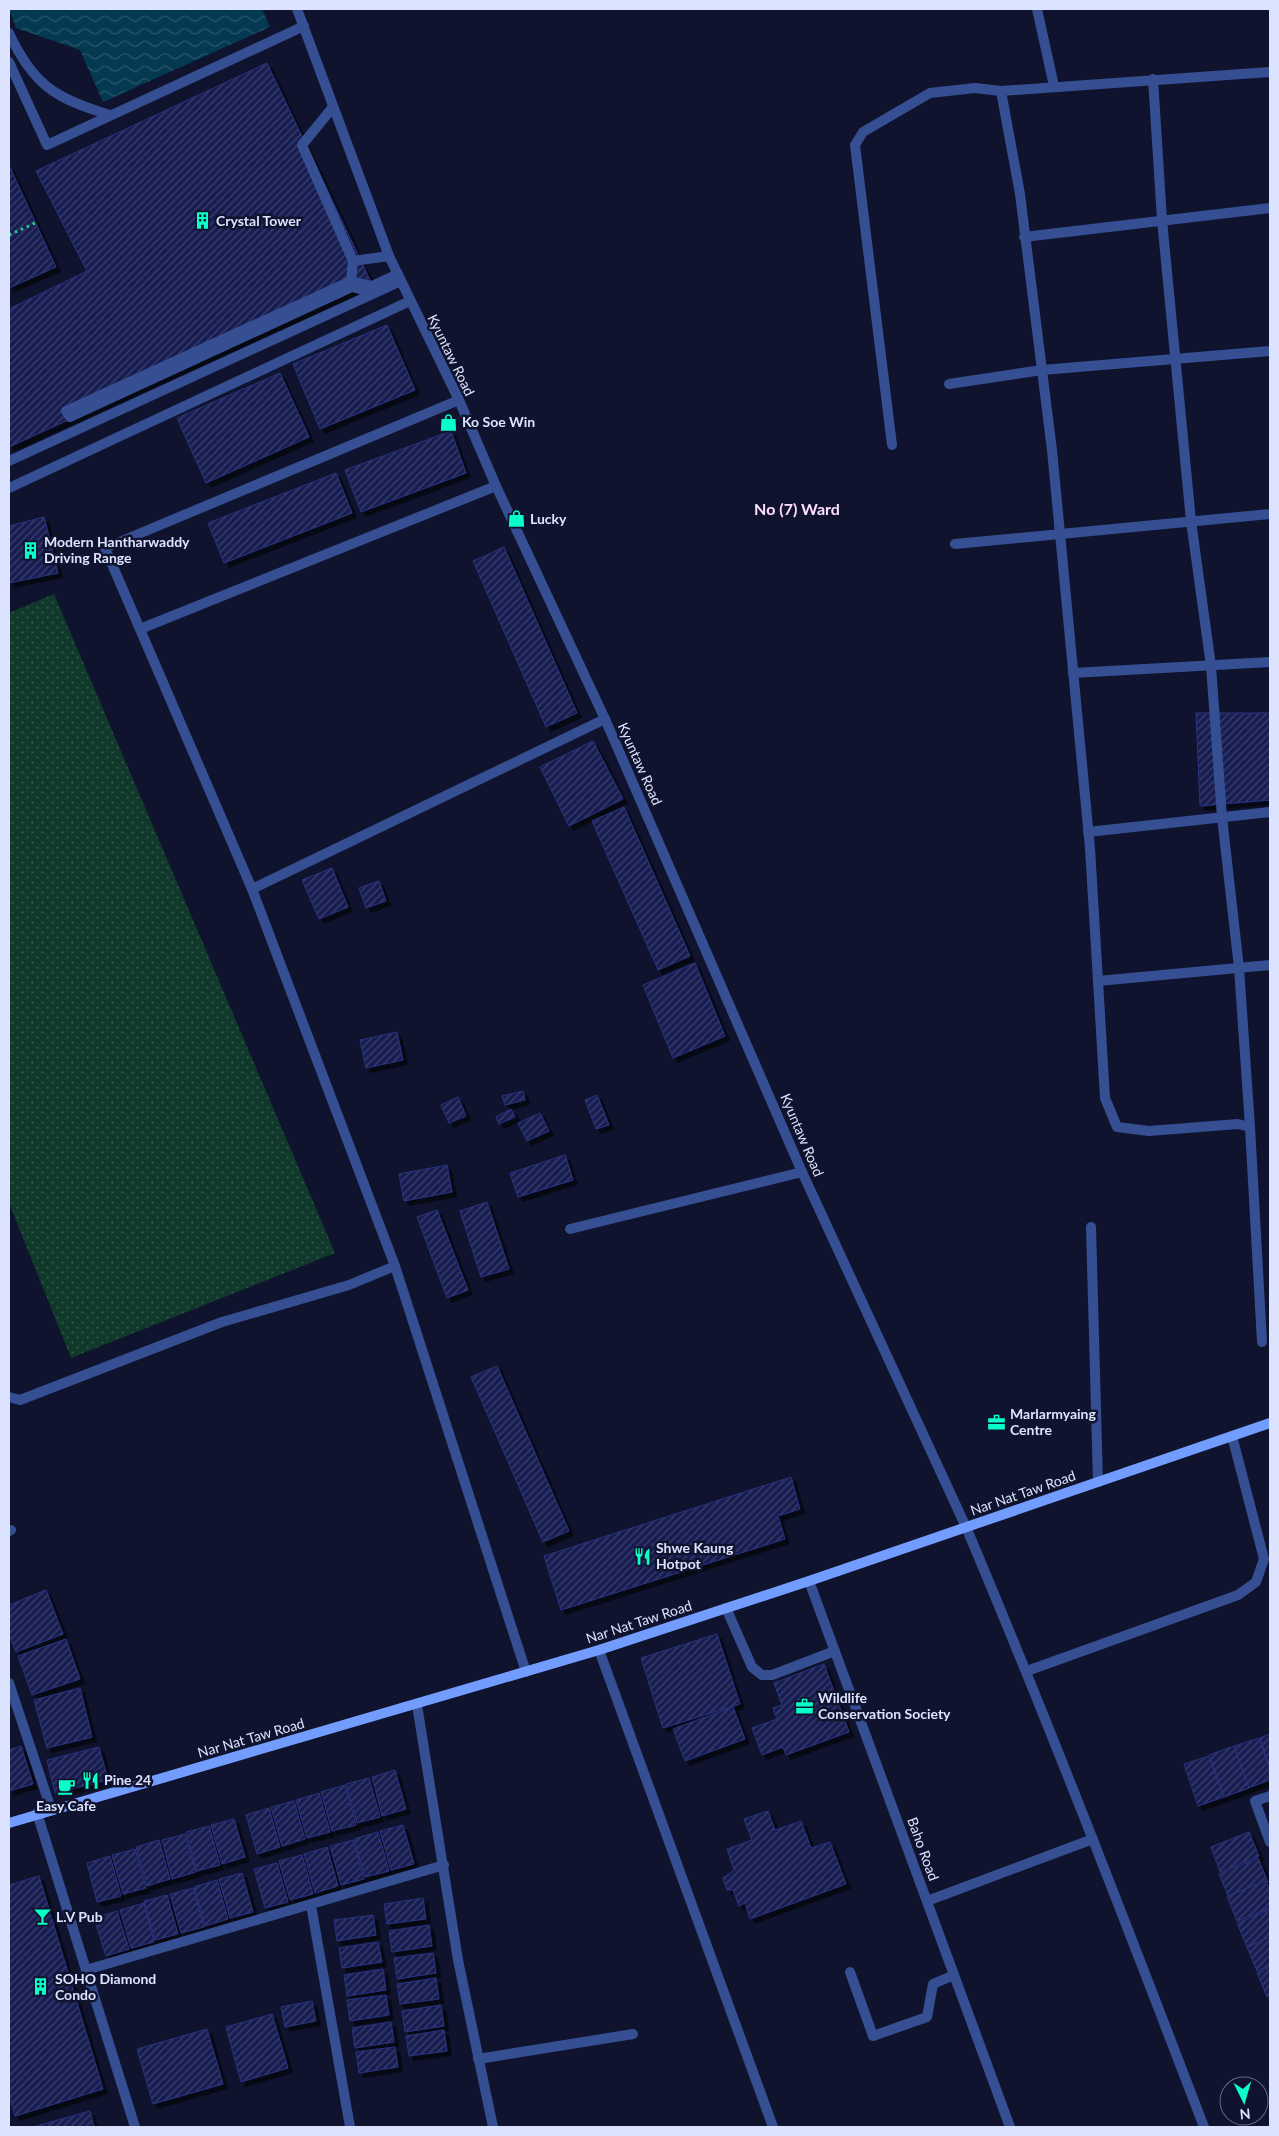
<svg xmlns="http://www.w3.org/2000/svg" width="1279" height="2136" font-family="Lato,sans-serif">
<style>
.grass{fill:url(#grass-dots)}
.water{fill:url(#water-waves)}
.building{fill:url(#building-hatch);stroke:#283380;filter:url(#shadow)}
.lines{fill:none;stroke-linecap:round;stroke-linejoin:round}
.path{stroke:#23cc8b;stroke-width:3;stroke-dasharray:2.5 4;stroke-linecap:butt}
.service{stroke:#354f92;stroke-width:10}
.minor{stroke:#354f92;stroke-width:10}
.tertiary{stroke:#354f92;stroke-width:10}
.secondary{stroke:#739cff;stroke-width:10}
.labels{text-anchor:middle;stroke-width:5;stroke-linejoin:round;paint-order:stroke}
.poi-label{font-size:14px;font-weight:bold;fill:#dce3ff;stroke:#0f132e;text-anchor:start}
.street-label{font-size:14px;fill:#dce3ff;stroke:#0f132e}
.quarter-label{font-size:16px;font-weight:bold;fill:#ffdefe;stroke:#0f132e}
</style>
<defs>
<pattern id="grass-dots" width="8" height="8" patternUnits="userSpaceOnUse" patternTransform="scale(1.25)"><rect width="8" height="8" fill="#11392b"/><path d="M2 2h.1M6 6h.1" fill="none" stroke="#33564b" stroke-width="1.8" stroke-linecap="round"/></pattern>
<pattern id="water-waves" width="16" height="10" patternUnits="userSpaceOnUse" patternTransform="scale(1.25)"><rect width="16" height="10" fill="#053951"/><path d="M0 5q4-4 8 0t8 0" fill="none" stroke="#29566b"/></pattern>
<pattern id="building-hatch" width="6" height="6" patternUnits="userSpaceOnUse" patternTransform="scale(1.25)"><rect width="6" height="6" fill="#191f51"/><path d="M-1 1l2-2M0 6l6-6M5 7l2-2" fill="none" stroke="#3a3f6b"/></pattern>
<filter id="shadow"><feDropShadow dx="4.5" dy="4.5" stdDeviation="0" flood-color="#0009"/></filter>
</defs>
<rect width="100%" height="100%" fill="#0f132e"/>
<path class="grass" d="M 54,594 L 335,1253 L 71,1358 L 9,1203 L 9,613 Z"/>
<path class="water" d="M 9,9 L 262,9 L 270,27 L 103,102 L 80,50 L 16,28 Z"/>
<g class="building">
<path d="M 267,63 L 371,282 L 9,447 L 9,309 L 87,271 L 36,171 Z"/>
<path d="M 9,165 L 56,267 L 9,288 Z"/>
<path d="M 387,325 L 415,390 L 320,429 L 293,364 Z"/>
<path d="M 280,373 L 309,437 L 206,483 L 177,418 Z"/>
<path d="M 451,431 L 466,473 L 361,512 L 345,470 Z"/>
<path d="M 336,473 L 352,513 L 224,563 L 208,523 Z"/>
<path d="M 44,517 L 58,573 L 9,583 L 9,526 Z"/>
<path d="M 504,547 L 577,713 L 546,727 L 473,561 Z"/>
<path d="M 1196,713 L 1270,713 L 1270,800 L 1200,806 Z"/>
<path d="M 593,741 L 623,799 L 569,826 L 540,767 Z"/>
<path d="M 624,807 L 690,956 L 658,970 L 592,821 Z"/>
<path d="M 332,868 L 348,907 L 319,919 L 302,880 Z"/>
<path d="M 379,881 L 386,901 L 366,908 L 359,888 Z"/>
<path d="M 695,963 L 725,1036 L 673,1058 L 643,985 Z"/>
<path d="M 397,1032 L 403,1060 L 366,1068 L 360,1040 Z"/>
<path d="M 523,1091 L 525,1100 L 505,1105 L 502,1096 Z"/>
<path d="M 597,1095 L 609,1125 L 596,1129 L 585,1100 Z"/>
<path d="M 458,1097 L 466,1116 L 449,1123 L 441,1105 Z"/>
<path d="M 511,1109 L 515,1117 L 499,1124 L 496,1117 Z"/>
<path d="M 540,1113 L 549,1131 L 527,1141 L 518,1123 Z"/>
<path d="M 565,1155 L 573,1180 L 518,1197 L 510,1173 Z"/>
<path d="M 447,1165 L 452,1192 L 404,1201 L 399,1174 Z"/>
<path d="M 487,1202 L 509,1269 L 481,1277 L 460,1211 Z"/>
<path d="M 437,1210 L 468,1290 L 447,1298 L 417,1217 Z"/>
<path d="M 497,1366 L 569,1531 L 543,1542 L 471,1377 Z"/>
<path d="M 791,1477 L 800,1509 L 778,1516 L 785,1539 L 561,1610 L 544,1556 Z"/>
<path d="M 46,1590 L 63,1634 L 16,1652 L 9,1634 L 9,1605 Z"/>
<path d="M 717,1634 L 740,1704 L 663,1728 L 641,1658 Z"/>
<path d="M 66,1639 L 80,1679 L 32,1695 L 18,1656 Z"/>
<path d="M 824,1664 L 849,1732 L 786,1755 L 783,1747 L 762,1755 L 752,1728 L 777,1719 L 773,1708 L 782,1705 L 774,1683 Z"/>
<path d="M 80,1688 L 92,1737 L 47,1748 L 34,1700 Z"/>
<path d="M 733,1707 L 745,1739 L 685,1761 L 673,1729 Z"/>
<path d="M 1270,1734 L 1270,1769 L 1260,1738 Z"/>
<path d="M 1259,1738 L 1270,1770 L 1270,1780 L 1248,1788 L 1234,1746 Z"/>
<path d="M 21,1746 L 33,1784 L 9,1791 L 9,1750 Z"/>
<path d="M 1234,1746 L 1249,1788 L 1224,1797 L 1209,1755 Z"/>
<path d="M 99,1747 L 108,1780 L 55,1793 L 47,1760 Z"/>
<path d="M 1209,1756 L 1224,1797 L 1198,1806 L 1184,1764 Z"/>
<path d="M 395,1770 L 406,1809 L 382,1816 L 372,1777 Z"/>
<path d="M 369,1778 L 380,1817 L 357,1823 L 346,1784 Z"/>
<path d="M 345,1785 L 356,1825 L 332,1831 L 321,1792 Z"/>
<path d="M 319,1793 L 330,1832 L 307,1838 L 296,1800 Z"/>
<path d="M 294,1801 L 305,1839 L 282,1846 L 271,1807 Z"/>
<path d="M 269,1808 L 280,1847 L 257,1854 L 246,1815 Z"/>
<path d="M 768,1811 L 775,1830 L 801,1821 L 811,1848 L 830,1842 L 846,1884 L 750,1919 L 745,1903 L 739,1906 L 733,1890 L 727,1890 L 723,1878 L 734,1870 L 727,1849 L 752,1840 L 744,1819 Z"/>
<path d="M 234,1819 L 245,1857 L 222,1864 L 211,1825 Z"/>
<path d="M 403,1825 L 414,1864 L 391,1870 L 380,1831 Z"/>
<path d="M 209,1826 L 220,1865 L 197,1871 L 186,1832 Z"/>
<path d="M 378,1832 L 389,1871 L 365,1877 L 354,1839 Z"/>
<path d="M 1249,1832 L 1259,1856 L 1220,1872 L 1211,1847 Z"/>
<path d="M 185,1834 L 196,1872 L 172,1879 L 162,1840 Z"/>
<path d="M 159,1840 L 170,1879 L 147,1886 L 136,1847 Z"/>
<path d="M 353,1840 L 364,1879 L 341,1885 L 330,1846 Z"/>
<path d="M 327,1847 L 338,1886 L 315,1893 L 304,1854 Z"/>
<path d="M 135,1849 L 146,1888 L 123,1894 L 112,1855 Z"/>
<path d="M 302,1855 L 313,1894 L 290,1900 L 279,1861 Z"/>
<path d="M 110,1856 L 121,1896 L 97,1902 L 87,1863 Z"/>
<path d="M 1258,1858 L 1268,1882 L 1229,1898 L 1219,1874 Z"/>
<path d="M 277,1863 L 288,1902 L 265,1908 L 254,1869 Z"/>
<path d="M 242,1873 L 253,1912 L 230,1918 L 219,1879 Z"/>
<path d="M 39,1876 L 103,2089 L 15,2116 L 9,2095 L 9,1885 Z"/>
<path d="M 217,1880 L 228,1919 L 205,1926 L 194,1887 Z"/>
<path d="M 1266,1881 L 1270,1891 L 1270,1908 L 1237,1921 L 1227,1896 Z"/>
<path d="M 193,1888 L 204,1927 L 181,1933 L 170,1894 Z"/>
<path d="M 167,1895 L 178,1934 L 155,1940 L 144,1901 Z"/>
<path d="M 423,1898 L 426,1919 L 387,1924 L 384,1904 Z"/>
<path d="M 144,1903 L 154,1942 L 131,1948 L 120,1910 Z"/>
<path d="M 1270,1909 L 1270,1938 L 1247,1947 L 1237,1923 Z"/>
<path d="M 117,1911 L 129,1949 L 106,1956 L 94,1918 Z"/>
<path d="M 373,1915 L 376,1935 L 337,1941 L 334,1920 Z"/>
<path d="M 429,1925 L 432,1946 L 392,1952 L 389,1931 Z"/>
<path d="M 1270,1937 L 1270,1966 L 1257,1971 L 1247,1947 Z"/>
<path d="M 378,1942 L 382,1962 L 342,1968 L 339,1948 Z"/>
<path d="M 433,1953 L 436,1973 L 397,1979 L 394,1958 Z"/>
<path d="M 1270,1967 L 1270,1996 L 1267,1997 L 1257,1973 Z"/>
<path d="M 383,1969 L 386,1990 L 347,1996 L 344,1975 Z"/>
<path d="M 436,1978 L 439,1999 L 400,2004 L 397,1984 Z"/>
<path d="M 386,1995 L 389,2015 L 350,2021 L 347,2000 Z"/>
<path d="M 312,2001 L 316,2021 L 285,2027 L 281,2007 Z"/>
<path d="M 441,2005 L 444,2026 L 405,2032 L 402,2011 Z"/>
<path d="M 272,2014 L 288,2068 L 241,2082 L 226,2027 Z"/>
<path d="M 391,2022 L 394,2042 L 355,2048 L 352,2028 Z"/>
<path d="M 207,2029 L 223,2084 L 153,2104 L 137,2049 Z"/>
<path d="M 444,2030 L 447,2051 L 409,2056 L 406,2036 Z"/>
<path d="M 395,2047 L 398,2067 L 359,2073 L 356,2052 Z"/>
<path d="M 90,2111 L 94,2127 L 33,2127 Z"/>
</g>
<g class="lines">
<path class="path" d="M 9,235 L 35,223"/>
<g class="service">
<path d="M 1037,9 L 1054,86"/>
<path d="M 9,33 C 33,85 56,99 110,115"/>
<path d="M 9,62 L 47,145 L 304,26"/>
<path d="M 1153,79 L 1162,220 L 1191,521 L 1211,666 L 1222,817 L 1239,968 L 1250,1127"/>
<path d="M 333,107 L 302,145 L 353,261 L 351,281"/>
<path d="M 1024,237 L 1270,208"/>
<path d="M 353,261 L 389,256"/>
<path d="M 374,293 L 352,287 L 70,417 L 66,411 L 351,281 L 372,286 L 398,274"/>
<path d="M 949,384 L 1042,370 L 1270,351"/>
<path d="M 459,400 L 105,548 L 252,889 L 395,1266 L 526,1672"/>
<path d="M 892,445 L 855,145 L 863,132 L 930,93 L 975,88 L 1001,91"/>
<path d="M 9,461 L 401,281"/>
<path d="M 9,488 L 410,301"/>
<path d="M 955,544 L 1270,514"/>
<path d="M 140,629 L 496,486"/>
<path d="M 1073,673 L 1270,662"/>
<path d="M 1088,832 L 1270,812"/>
<path d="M 252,889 L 605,719"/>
<path d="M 1098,981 L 1270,965"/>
<path d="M 1091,1227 L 1098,1482"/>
<path d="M 570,1229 L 802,1172"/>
<path d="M 1262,1342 L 1250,1127 L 1238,1124 L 1149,1131 L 1117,1127 L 1105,1098 L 1090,848 L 1052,450 L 1020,194 L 1001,91 L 1270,72"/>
<path d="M 9,1397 L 20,1400 L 222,1322 L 349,1285 L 395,1266"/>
<path d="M 726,1608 L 752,1667 L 762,1675 L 772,1675 L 835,1651"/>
<path d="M 1027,1671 L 1238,1595 L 1256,1582 L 1264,1559 L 1232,1436"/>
<path d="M 1270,1796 L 1255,1801 L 1270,1842"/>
<path d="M 850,1972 L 873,2036 L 927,2017 L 933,1984 L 954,1975"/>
</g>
<g class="minor">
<path d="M 966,1527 C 1050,1726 1127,1926 1204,2127"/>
<path d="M 9,1531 L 11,1530"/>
<path d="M 809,1581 L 1010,2127"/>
<path d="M 599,1650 L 773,2127"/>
<path d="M 9,1683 L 51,1809"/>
<path d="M 417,1705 L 458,1960 L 493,2127"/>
<path d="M 37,1813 L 135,2127"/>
<path d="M 927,1901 L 1093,1839"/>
<path d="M 311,1905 L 350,2127"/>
<path d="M 86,1970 L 444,1865"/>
<path d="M 478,2059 L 633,2034"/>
</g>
<path class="tertiary" d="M 297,9 L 389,256 L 459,400 L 496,486 L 605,719 L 802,1172 L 966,1527"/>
<path class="secondary" d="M 9,1823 L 599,1650 L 809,1581 L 1270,1423"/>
</g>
<defs>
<symbol id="building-bare" viewBox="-9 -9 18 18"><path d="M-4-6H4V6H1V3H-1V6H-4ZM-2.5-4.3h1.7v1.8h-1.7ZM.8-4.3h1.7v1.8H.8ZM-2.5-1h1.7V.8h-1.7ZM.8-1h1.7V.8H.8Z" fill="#08ffc8" stroke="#0f132e" stroke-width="2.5" paint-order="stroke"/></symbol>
<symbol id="shop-bare" viewBox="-9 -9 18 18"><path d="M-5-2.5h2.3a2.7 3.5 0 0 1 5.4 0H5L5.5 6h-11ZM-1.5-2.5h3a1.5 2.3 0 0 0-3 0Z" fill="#08ffc8" stroke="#0f132e" stroke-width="2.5" paint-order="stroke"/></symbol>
<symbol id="office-bare" viewBox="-9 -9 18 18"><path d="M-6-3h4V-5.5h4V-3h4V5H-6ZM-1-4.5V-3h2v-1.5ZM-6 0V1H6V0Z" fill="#08ffc8" stroke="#0f132e" stroke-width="2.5" paint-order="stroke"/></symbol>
<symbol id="restaurant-bare" viewBox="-9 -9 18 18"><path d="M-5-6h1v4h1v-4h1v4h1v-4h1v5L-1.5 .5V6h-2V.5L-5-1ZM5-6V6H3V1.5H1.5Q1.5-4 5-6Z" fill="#08ffc8" stroke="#0f132e" stroke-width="2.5" paint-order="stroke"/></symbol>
<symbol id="cafe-bare" viewBox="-9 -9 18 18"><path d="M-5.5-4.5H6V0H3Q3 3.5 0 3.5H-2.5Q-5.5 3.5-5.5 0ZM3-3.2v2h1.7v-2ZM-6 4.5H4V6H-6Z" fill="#08ffc8" stroke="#0f132e" stroke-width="2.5" paint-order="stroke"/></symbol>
<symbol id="bar-bare" viewBox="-9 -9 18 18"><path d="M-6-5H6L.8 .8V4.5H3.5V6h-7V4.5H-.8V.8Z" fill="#08ffc8" stroke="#0f132e" stroke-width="2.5" paint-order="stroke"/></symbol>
</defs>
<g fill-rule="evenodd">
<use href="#building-bare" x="190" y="208" width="25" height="25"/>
<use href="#shop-bare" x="436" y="410" width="25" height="25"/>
<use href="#shop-bare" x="504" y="506" width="25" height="25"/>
<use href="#building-bare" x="18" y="538" width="25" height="25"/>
<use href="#office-bare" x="984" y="1410" width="25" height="25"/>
<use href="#restaurant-bare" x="630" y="1544" width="25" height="25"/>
<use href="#office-bare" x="792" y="1694" width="25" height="25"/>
<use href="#restaurant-bare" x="78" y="1768" width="25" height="25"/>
<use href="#cafe-bare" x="54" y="1774" width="25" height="25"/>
<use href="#bar-bare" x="30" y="1904" width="25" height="25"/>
<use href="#building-bare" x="28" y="1974" width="25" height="25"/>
</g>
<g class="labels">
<g class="poi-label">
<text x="216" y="226">Crystal Tower</text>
<text x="462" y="427">Ko Soe Win</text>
<text x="530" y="524">Lucky</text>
<text x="44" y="547">Modern Hantharwaddy<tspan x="44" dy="16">Driving Range</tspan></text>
<text x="1010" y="1419">Marlarmyaing<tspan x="1010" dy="16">Centre</tspan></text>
<text x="656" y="1553">Shwe Kaung<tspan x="656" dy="16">Hotpot</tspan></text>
<text x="818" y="1703">Wildlife<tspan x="818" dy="16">Conservation Society</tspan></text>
<text x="104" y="1785">Pine 24</text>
<text x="66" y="1811" text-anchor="middle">Easy Cafe</text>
<text x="56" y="1922">L.V Pub</text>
<text x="55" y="1984">SOHO Diamond<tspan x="55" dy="16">Condo</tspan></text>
</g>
<g class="street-label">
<text transform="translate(451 355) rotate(64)" y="5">Kyuntaw Road</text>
<text transform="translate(640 764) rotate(66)" y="5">Kyuntaw Road</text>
<text transform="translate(802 1135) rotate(67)" y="5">Kyuntaw Road</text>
<text transform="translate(1023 1493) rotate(-19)" y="5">Nar Nat Taw Road</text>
<text transform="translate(639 1622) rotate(-18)" y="5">Nar Nat Taw Road</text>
<text transform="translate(251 1738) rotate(-16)" y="5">Nar Nat Taw Road</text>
<text transform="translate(923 1849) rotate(70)" y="5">Baho Road</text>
</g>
<g class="quarter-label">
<text x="797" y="515">No (7) Ward</text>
</g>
</g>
<rect width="1279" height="2136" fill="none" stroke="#dce3ff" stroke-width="20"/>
<g transform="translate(1244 2101) rotate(175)"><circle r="24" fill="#0f132e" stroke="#616682"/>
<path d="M0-4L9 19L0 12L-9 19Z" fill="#08ffc8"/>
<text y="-8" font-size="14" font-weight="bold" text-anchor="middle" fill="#dce3ff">N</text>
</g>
</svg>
